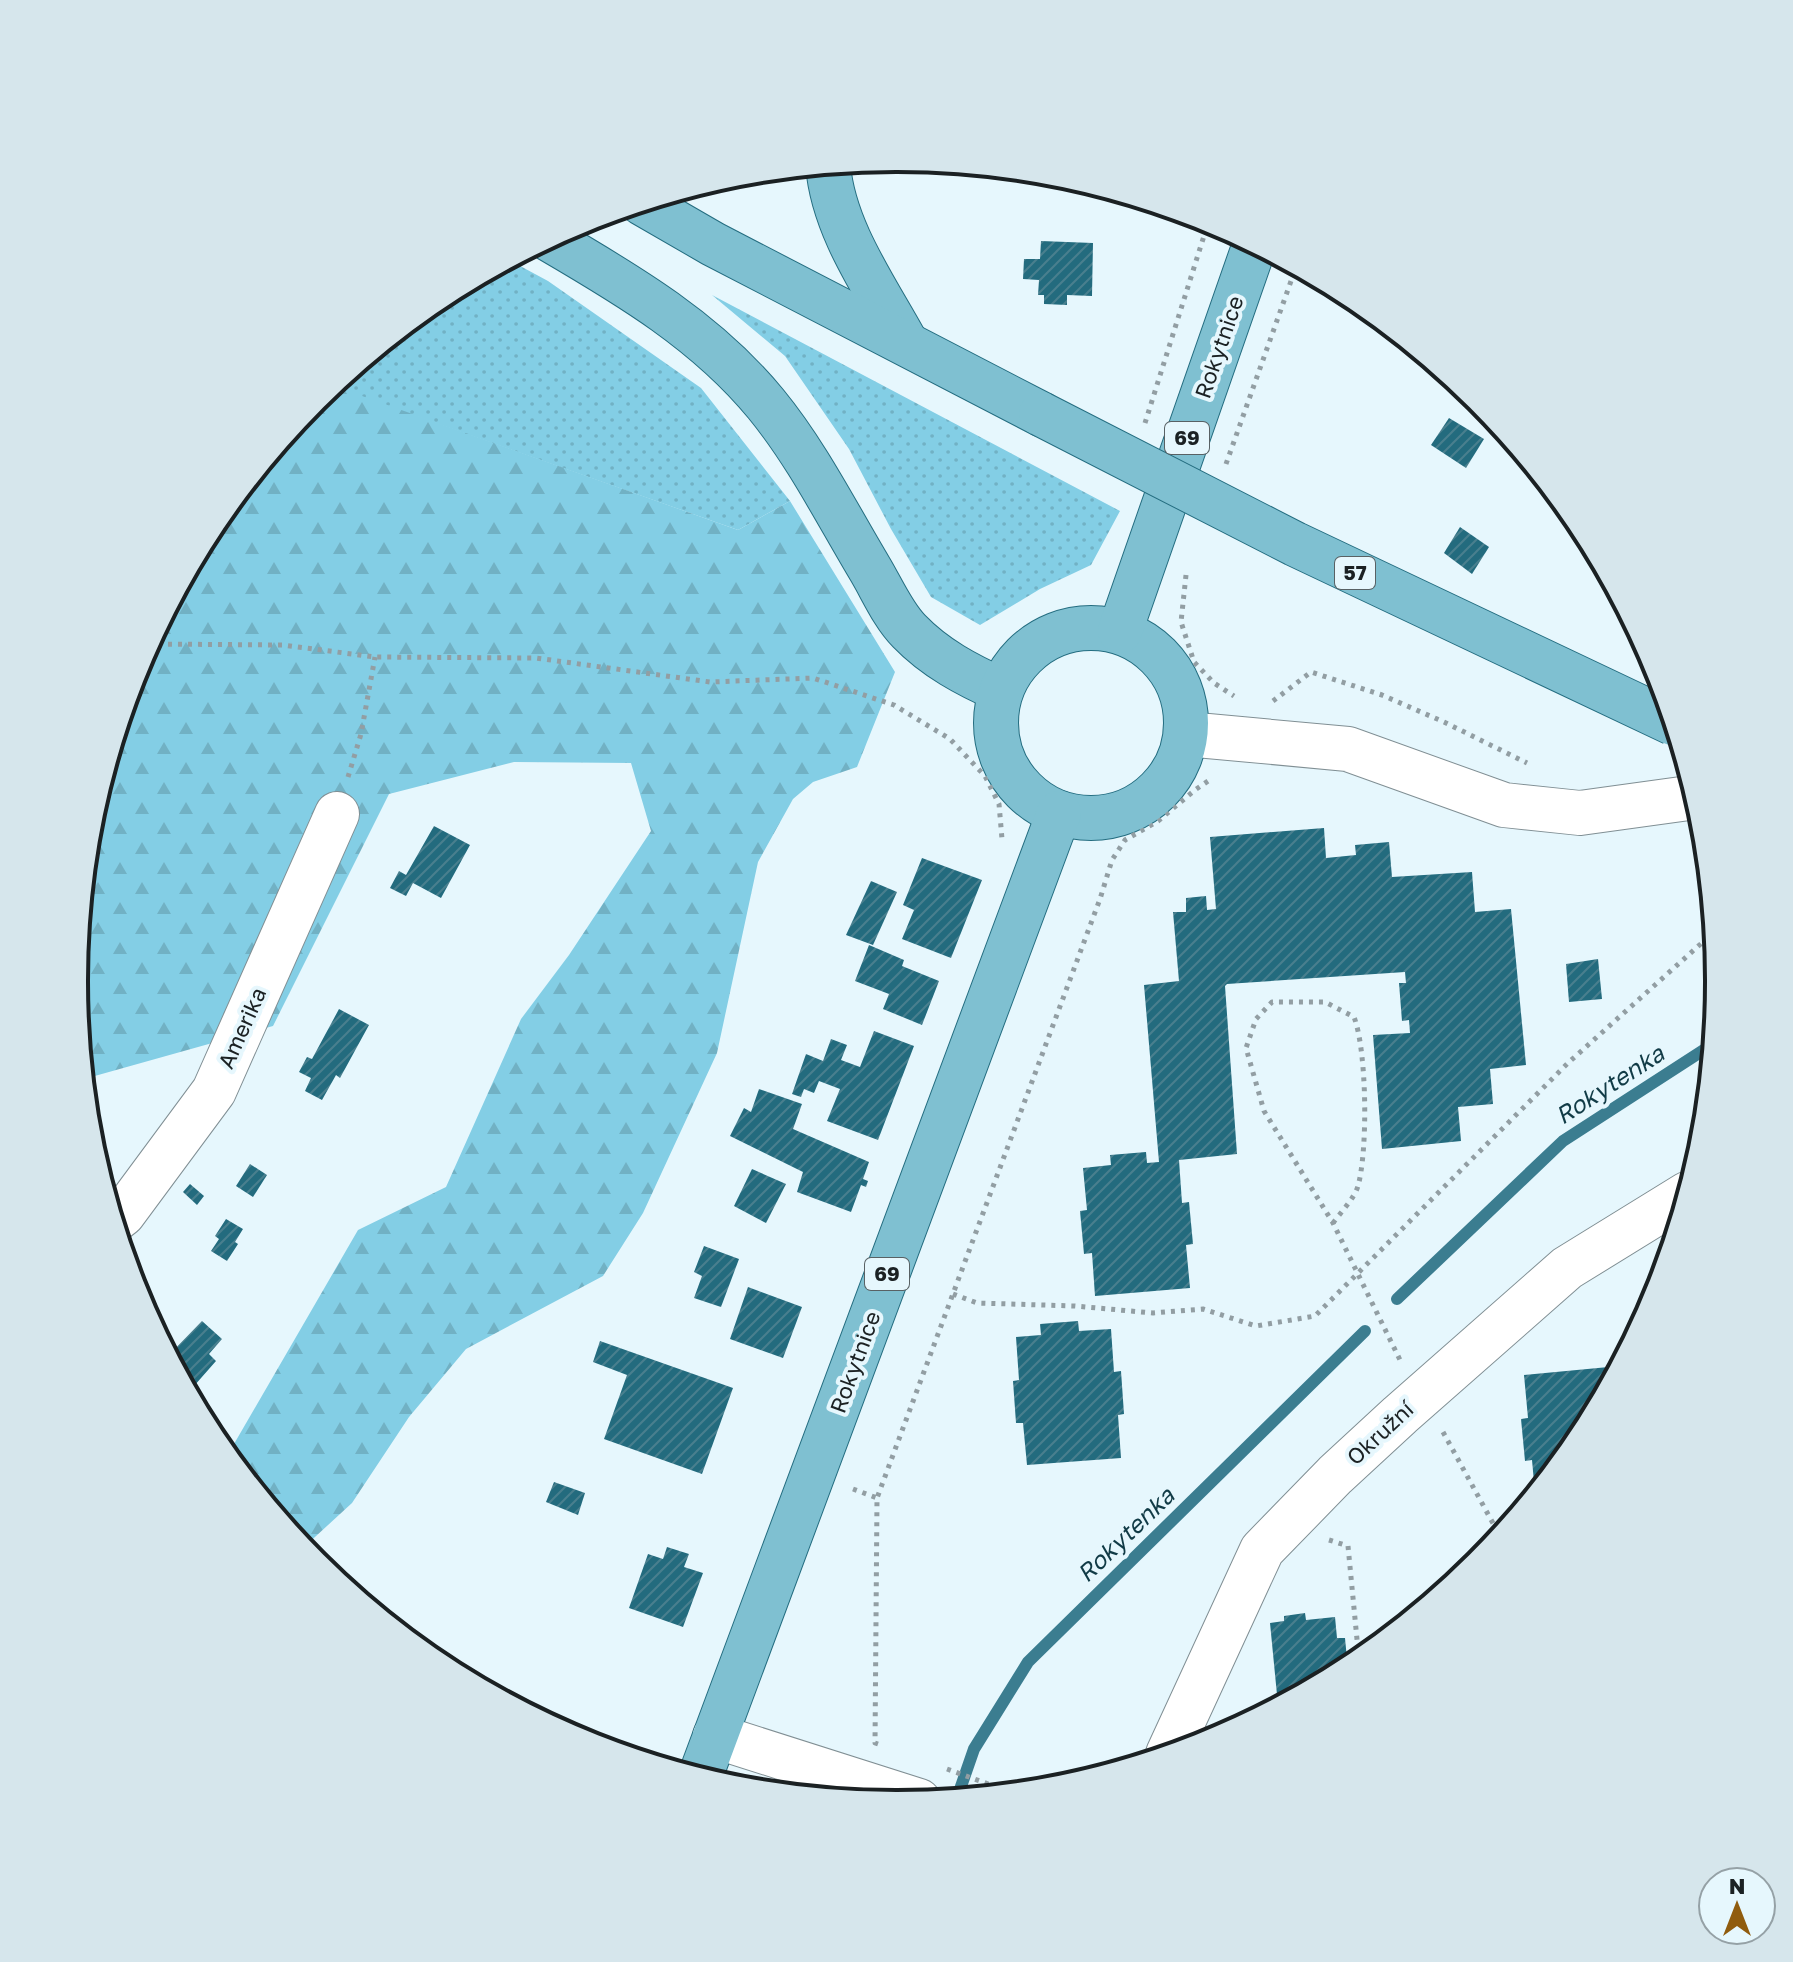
<svg xmlns="http://www.w3.org/2000/svg" width="1793" height="1962" font-family="'Golos Text',sans-serif">
<style>
.grass{fill:url(#grass-dots)}
.forest{fill:url(#forest-firs)}
.lines{fill:none;stroke-linecap:round;stroke-linejoin:round}
.stream{stroke:#3b7d90;stroke-width:12}
.building{fill:url(#building-hatch)}
.minor-casing{stroke:#808f94;stroke-width:46}
.major-casing{stroke:#246d80;stroke-width:46}
.path{stroke:#929ea3;stroke-width:5;stroke-dasharray:4 6;stroke-linecap:butt}
.minor{stroke:#fff;stroke-width:44}
.major{stroke:#7fc0d1;stroke-width:44}
.major-bridge-casing{stroke:#246d80;stroke-width:46;stroke-linecap:butt}
.major-bridge{stroke:#7fc0d1;stroke-width:44}
.labels{text-anchor:middle;stroke-width:8;stroke-linejoin:round;paint-order:stroke}
.shield{fill:#e6f7fd;stroke:#586164;stroke-width:2}
.shield-label{font-size:20px;font-weight:bold;fill:#1b2123}
.street-label{font-size:22px;fill:#1b2123;stroke:#e6f7fd}
.water-label{font-size:24px;font-style:italic;fill:#113b46;stroke:#e6f7fd}
.rim{fill:none;stroke:#1b2123;stroke-width:4}
</style>
<defs>
<pattern id="grass-dots" width="8" height="8" patternUnits="userSpaceOnUse" patternTransform="scale(2)"><rect width="8" height="8" fill="#83cee5"/><path d="M2 2h.1M6 6h.1" fill="none" stroke="#71b1c4" stroke-width="1.8" stroke-linecap="round"/></pattern>
<pattern id="forest-firs" width="22" height="20" patternUnits="userSpaceOnUse" patternTransform="scale(2)"><rect width="22" height="20" fill="#83cee5"/><path d="M5 1l3.5 6h-7zM16 11l3.5 6h-7z" fill="#71b1c4"/></pattern>
<pattern id="building-hatch" width="6" height="6" patternUnits="userSpaceOnUse" patternTransform="scale(2)"><rect width="6" height="6" fill="#236b7e"/><path d="M-1 1l2-2M0 6l6-6M5 7l2-2" fill="none" stroke="#497f8e"/></pattern>
</defs>
<rect width="100%" height="100%" fill="#e6f7fd"/>
<g class="grass">
<path d="M 509,260 L 548,281 L 701,388 L 790,501 L 738,530 L 348,392 L 323,392 L 440,297 Z"/>
<path d="M 712,295 L 1120,511 L 1091,565 L 1040,589 L 980,625 L 931,597 L 891,529 L 849,449 L 785,356 Z"/>
</g>
<path class="forest" d="M 348,391 L 738,530 L 790,501 L 895,672 L 857,767 L 813,782 L 793,799 L 758,862 L 717,1053 L 643,1213 L 603,1276 L 466,1349 L 409,1417 L 352,1503 L 303,1548 L 227,1456 L 358,1230 L 446,1187 L 521,1019 L 569,955 L 651,831 L 631,763 L 514,762 L 389,794 L 273,1026 L 84,1079 L 74,981 L 90,820 L 137,666 L 213,524 L 315,399 L 323,392 Z"/>
<g class="lines">
<g class="stream">
<path d="M 1397,1299 L 1563,1141 L 1713,1044"/>
<path d="M 957,1798 L 974,1749 L 1028,1662 L 1365,1331"/>
</g>
</g>
<g class="building">
<path d="M 1041,241 L 1093,243 L 1092,296 L 1067,295 L 1067,305 L 1044,304 L 1044,295 L 1038,295 L 1039,280 L 1023,279 L 1024,259 L 1040,259 Z"/>
<path d="M 1449,418 L 1484,439 L 1466,468 L 1431,445 Z"/>
<path d="M 1460,527 L 1489,547 L 1472,574 L 1444,553 Z"/>
<path d="M 434,826 L 470,845 L 441,898 L 413,883 L 406,896 L 390,888 L 399,871 L 406,875 Z"/>
<path d="M 1324,828 L 1326,858 L 1356,855 L 1355,845 L 1389,842 L 1392,877 L 1472,872 L 1475,912 L 1511,909 L 1526,1065 L 1490,1069 L 1493,1104 L 1458,1107 L 1461,1141 L 1382,1149 L 1373,1035 L 1410,1033 L 1409,1020 L 1402,1021 L 1399,983 L 1406,983 L 1405,972 L 1227,984 L 1225,986 L 1237,1154 L 1179,1160 L 1182,1203 L 1189,1202 L 1193,1244 L 1186,1245 L 1190,1288 L 1095,1296 L 1092,1253 L 1084,1254 L 1080,1211 L 1087,1210 L 1083,1168 L 1111,1165 L 1110,1155 L 1146,1152 L 1147,1163 L 1159,1162 L 1144,985 L 1179,981 L 1173,912 L 1186,912 L 1186,898 L 1206,896 L 1207,910 L 1216,909 L 1210,837 Z"/>
<path d="M 922,858 L 982,880 L 951,958 L 902,939 L 914,910 L 903,905 Z"/>
<path d="M 871,881 L 897,892 L 873,945 L 846,935 Z"/>
<path d="M 869,945 L 904,960 L 902,966 L 939,981 L 922,1025 L 883,1009 L 889,994 L 855,981 Z"/>
<path d="M 1598,959 L 1602,999 L 1569,1002 L 1566,964 Z"/>
<path d="M 339,1009 L 369,1025 L 340,1078 L 336,1075 L 322,1100 L 305,1091 L 311,1078 L 299,1072 L 307,1057 L 312,1059 Z"/>
<path d="M 874,1031 L 914,1046 L 878,1140 L 827,1121 L 840,1089 L 819,1081 L 814,1093 L 804,1089 L 801,1097 L 792,1094 L 806,1054 L 823,1061 L 831,1039 L 847,1045 L 841,1060 L 860,1067 Z"/>
<path d="M 759,1089 L 802,1104 L 793,1129 L 869,1162 L 863,1179 L 868,1181 L 866,1187 L 861,1185 L 851,1212 L 797,1192 L 803,1172 L 730,1136 L 744,1108 L 751,1112 Z"/>
<path d="M 250,1164 L 267,1175 L 253,1197 L 236,1186 Z"/>
<path d="M 752,1169 L 786,1184 L 766,1223 L 734,1206 Z"/>
<path d="M 190,1184 L 204,1196 L 197,1205 L 183,1192 Z"/>
<path d="M 226,1219 L 243,1229 L 235,1242 L 238,1244 L 227,1261 L 211,1251 L 219,1239 L 215,1236 Z"/>
<path d="M 704,1246 L 739,1259 L 721,1307 L 694,1298 L 702,1276 L 694,1272 Z"/>
<path d="M 748,1287 L 802,1307 L 783,1358 L 730,1339 Z"/>
<path d="M 202,1321 L 222,1339 L 209,1354 L 216,1361 L 194,1386 L 187,1380 L 184,1384 L 169,1355 Z"/>
<path d="M 1078,1321 L 1079,1331 L 1111,1329 L 1114,1372 L 1121,1371 L 1124,1414 L 1118,1415 L 1121,1458 L 1027,1465 L 1023,1423 L 1016,1423 L 1013,1381 L 1019,1380 L 1016,1337 L 1041,1335 L 1040,1324 Z"/>
<path d="M 600,1341 L 733,1388 L 702,1474 L 604,1439 L 627,1375 L 593,1362 Z"/>
<path d="M 1619,1366 L 1580,1438 L 1535,1493 L 1532,1460 L 1525,1461 L 1521,1419 L 1528,1418 L 1524,1375 Z"/>
<path d="M 554,1482 L 585,1493 L 578,1515 L 546,1502 Z"/>
<path d="M 667,1547 L 689,1554 L 684,1567 L 703,1573 L 683,1627 L 629,1608 L 648,1554 L 663,1559 Z"/>
<path d="M 1305,1613 L 1306,1620 L 1335,1617 L 1337,1638 L 1345,1638 L 1347,1659 L 1339,1660 L 1341,1672 L 1278,1705 L 1270,1623 L 1284,1621 L 1284,1616 Z"/>
</g>
<g class="lines">
<defs>
<g id="minor">
<path d="M 1186,734 L 1348,749 L 1504,805 L 1580,813 L 1696,797"/>
<path d="M 114,1221 L 123,1214 L 214,1091 L 337,814"/>
<path d="M 715,1736 L 919,1801"/>
<path d="M 1168,1754 L 1262,1550 L 1335,1475 L 1400,1415 L 1567,1268 L 1687,1194"/>
</g>
<g id="major">
<path d="M 828,165 C 833,229 876,288 906,343"/>
<path d="M 642,203 L 713,244 L 1041,414"/>
<path d="M 549,239 C 628,285 707,332 766,404 C 807,454 837,514 870,569 C 882,589 893,615 909,631 C 935,658 967,675 1001,690"/>
<circle cx="1091" cy="723" r="95"/>
<path d="M 1120,631 L 1255,244"/>
<path d="M 700,1777 L 1059,813"/>
</g>
</defs>
<use href="#minor" class="minor-casing"/>
<use href="#major" class="major-casing"/>
<g class="path">
<path d="M 1145,423 L 1209,220"/>
<path d="M 1226,464 L 1296,267"/>
<path d="M 1186,575 L 1181,622 L 1194,662 L 1214,683 L 1234,696"/>
<path d="M 148,644 L 283,645 L 375,657 L 536,658 L 710,682 L 813,678 L 894,705 L 950,739 L 985,776 L 999,804 L 1002,839"/>
<path d="M 1273,701 L 1311,672 L 1382,695 L 1444,722 L 1527,763"/>
<path d="M 348,777 L 361,734 L 375,657"/>
<path d="M 1333,1223 C 1341,1212 1354,1199 1358,1186 C 1368,1150 1367,1051 1354,1017 L 1325,1002 L 1272,1002 L 1256,1019 L 1246,1048 L 1264,1111 L 1333,1223 L 1401,1362"/>
<path d="M 953,1294 L 977,1303 L 1075,1306 L 1153,1313 L 1203,1309 L 1256,1326 L 1315,1316 L 1568,1063 L 1714,932"/>
<path d="M 1443,1432 L 1500,1536"/>
<path d="M 853,1489 L 877,1498"/>
<path d="M 1329,1540 L 1348,1546 L 1359,1660"/>
<path d="M 878,1744 L 875,1743 L 877,1498 L 1100,899 L 1112,860 L 1125,840 L 1158,821 L 1195,790 L 1211,779"/>
<path d="M 947,1769 L 1010,1792"/>
</g>
<use href="#minor" class="minor"/>
<use href="#major" class="major"/>
<defs>
<path id="major-bridge" d="M 1041,414 L 1295,544 L 1673,723"/>
</defs>
<use href="#major-bridge" class="major-bridge-casing"/>
<use href="#major-bridge" class="major-bridge"/>
</g>
<g class="labels">
<g class="shield">
<rect x="1165" y="422" width="44" height="32" rx="6"/>
<rect x="1335" y="557" width="40" height="32" rx="6"/>
<rect x="865" y="1258" width="44" height="32" rx="6"/>
</g>
<g class="shield-label">
<text x="1187" y="445">69</text>
<text x="1355" y="580">57</text>
<text x="887" y="1281">69</text>
</g>
<g class="street-label">
<text transform="translate(1219 347) rotate(-71)" y="8">Rokytnice</text>
<text transform="translate(242 1028) rotate(-66)" y="8">Amerika</text>
<text transform="translate(855 1362) rotate(-70)" y="8">Rokytnice</text>
<text transform="translate(1380 1433) rotate(-43)" y="8">Okružní</text>
</g>
<g class="water-label">
<text transform="translate(1610 1085) rotate(-33)" y="8">Rokytenka</text>
<text transform="translate(1126 1535) rotate(-44)" y="8">Rokytenka</text>
</g>
</g>
<path d="M0 0H1793V1962H0ZM896 172H897A808 808 0 0 1 1705 980V982A808 808 0 0 1 897 1790H896A808 808 0 0 1 88 982V980A808 808 0 0 1 896 172Z" fill="#d6e6ec" fill-rule="evenodd"/>
<path class="rim" d="M896 172H897A808 808 0 0 1 1705 980V982A808 808 0 0 1 897 1790H896A808 808 0 0 1 88 982V980A808 808 0 0 1 896 172Z"/>
<g transform="translate(1737 1906)"><circle r="38" fill="#e6f7fd" stroke="#95a1a6" stroke-width="2"/>
<path d="M0-6L14 30L0 20L-14 30Z" fill="#905c0e"/>
<text y="-12" font-size="22" font-weight="bold" text-anchor="middle" fill="#1b2123">N</text>
</g>
</svg>
